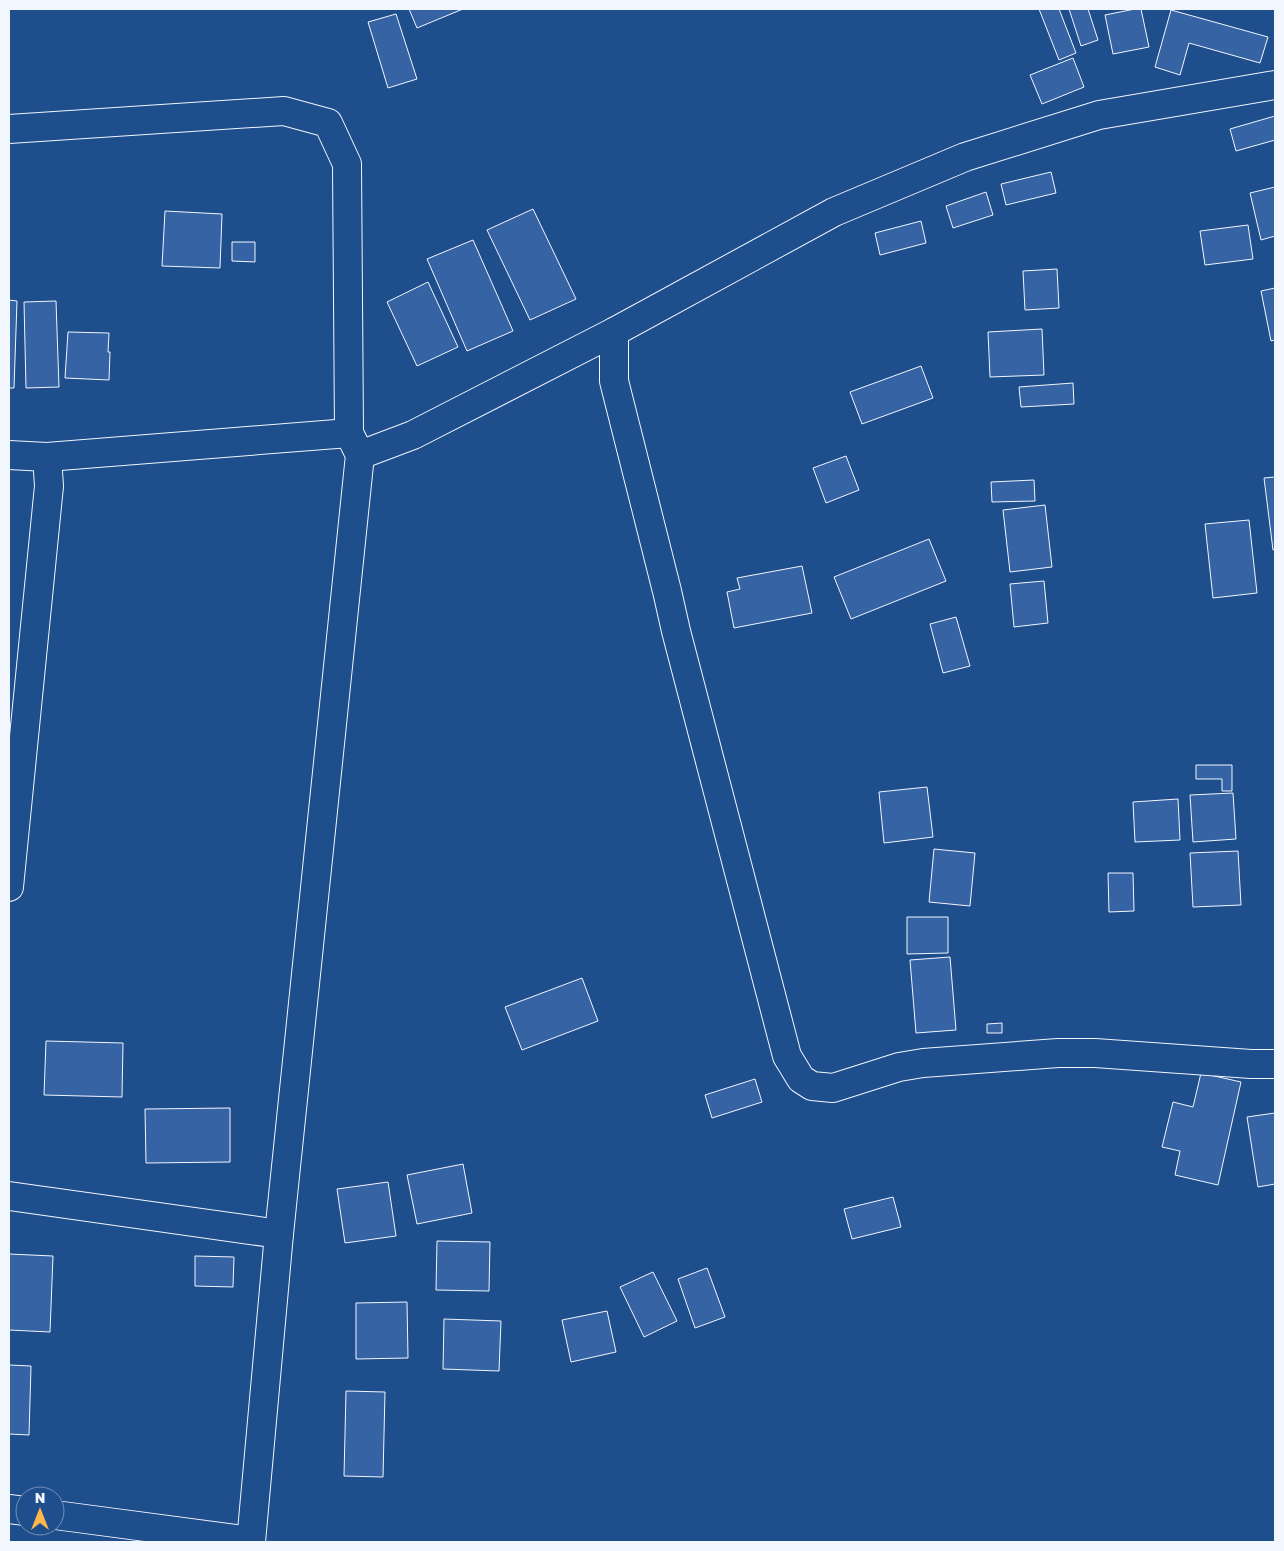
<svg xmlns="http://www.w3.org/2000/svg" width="1284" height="1551" font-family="'Golos Text',sans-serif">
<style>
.building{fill:#3563a3;stroke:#f2f6ff}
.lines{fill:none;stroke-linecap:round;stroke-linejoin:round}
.minor-casing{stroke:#f2f6ff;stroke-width:30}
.minor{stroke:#1f4e8c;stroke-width:28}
</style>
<rect width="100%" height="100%" fill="#1f4e8c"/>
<g class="building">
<path d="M 409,9 L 463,9 L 417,28 Z"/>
<path d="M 1039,9 L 1059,9 L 1076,53 L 1059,60 Z"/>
<path d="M 1069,9 L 1088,9 L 1098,40 L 1081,46 Z"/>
<path d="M 1135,9 L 1141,9 L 1149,47 L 1113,54 L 1105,15 Z"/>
<path d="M 1171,10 L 1268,37 L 1260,63 L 1189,43 L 1180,75 L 1155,67 Z"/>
<path d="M 396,14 L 417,79 L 388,88 L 368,22 Z"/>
<path d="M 1073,58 L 1084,87 L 1042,104 L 1030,75 Z"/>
<path d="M 1275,116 L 1275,140 L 1236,151 L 1230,129 Z"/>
<path d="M 1051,172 L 1056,193 L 1006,205 L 1001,184 Z"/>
<path d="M 1275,187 L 1275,236 L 1261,240 L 1250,193 Z"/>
<path d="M 986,192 L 993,215 L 953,228 L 946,206 Z"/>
<path d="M 533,209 L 576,299 L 530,320 L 487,230 Z"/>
<path d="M 165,211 L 222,214 L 220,268 L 162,266 Z"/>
<path d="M 921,221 L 926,243 L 880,255 L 875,233 Z"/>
<path d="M 1248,225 L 1253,259 L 1205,265 L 1200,231 Z"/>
<path d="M 473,240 L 513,331 L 467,351 L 427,259 Z"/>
<path d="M 232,242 L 255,242 L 255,262 L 232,261 Z"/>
<path d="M 1057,269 L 1059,308 L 1025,310 L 1023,271 Z"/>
<path d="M 428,282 L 458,347 L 417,366 L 387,302 Z"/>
<path d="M 1275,288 L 1275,340 L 1271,341 L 1261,291 Z"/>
<path d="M 9,300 L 17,301 L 14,388 L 9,388 Z"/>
<path d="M 56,301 L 59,387 L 26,388 L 24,302 Z"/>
<path d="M 1042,329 L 1044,375 L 990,377 L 988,332 Z"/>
<path d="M 68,332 L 109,333 L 108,352 L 110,352 L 109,380 L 65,378 Z"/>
<path d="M 921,366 L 933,398 L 862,424 L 850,392 Z"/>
<path d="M 1073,383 L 1074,404 L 1021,407 L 1019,387 Z"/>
<path d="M 846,456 L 859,490 L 826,503 L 813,468 Z"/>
<path d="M 1275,477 L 1275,549 L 1273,550 L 1264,478 Z"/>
<path d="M 1034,480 L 1035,501 L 992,502 L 991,482 Z"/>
<path d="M 1045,505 L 1052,567 L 1010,572 L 1003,510 Z"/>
<path d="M 1249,520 L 1257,593 L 1213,598 L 1205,524 Z"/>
<path d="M 929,539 L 946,581 L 851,619 L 834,577 Z"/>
<path d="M 802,566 L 812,613 L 734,628 L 727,592 L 740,589 L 737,578 Z"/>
<path d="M 1044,581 L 1048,623 L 1014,627 L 1010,584 Z"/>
<path d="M 956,617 L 970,666 L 943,673 L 930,624 Z"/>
<path d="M 1196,765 L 1232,765 L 1232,791 L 1222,791 L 1222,779 L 1196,779 Z"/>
<path d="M 927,787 L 933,837 L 884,843 L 879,792 Z"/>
<path d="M 1233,793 L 1236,839 L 1193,842 L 1190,795 Z"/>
<path d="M 1178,799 L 1180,840 L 1135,842 L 1133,802 Z"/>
<path d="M 934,849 L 975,853 L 970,906 L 929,902 Z"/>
<path d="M 1238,851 L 1241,905 L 1193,907 L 1190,853 Z"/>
<path d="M 1108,873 L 1133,873 L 1134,911 L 1109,912 Z"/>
<path d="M 907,917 L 948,917 L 948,953 L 907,954 Z"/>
<path d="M 950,957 L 956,1030 L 916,1033 L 910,960 Z"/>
<path d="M 582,978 L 598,1021 L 522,1050 L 505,1007 Z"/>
<path d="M 1002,1023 L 1002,1033 L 987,1033 L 987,1024 Z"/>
<path d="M 46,1041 L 123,1043 L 122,1097 L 44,1095 Z"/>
<path d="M 1201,1073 L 1241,1082 L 1218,1185 L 1175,1175 L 1180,1151 L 1162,1147 L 1173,1102 L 1193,1107 Z"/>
<path d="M 755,1079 L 762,1102 L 712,1118 L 705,1095 Z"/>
<path d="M 230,1108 L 230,1162 L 146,1163 L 145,1109 Z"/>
<path d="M 1275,1113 L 1275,1184 L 1258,1187 L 1247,1117 Z"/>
<path d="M 463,1164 L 472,1213 L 417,1224 L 407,1175 Z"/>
<path d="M 388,1182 L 396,1236 L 345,1243 L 337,1189 Z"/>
<path d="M 893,1197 L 901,1227 L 852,1239 L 844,1209 Z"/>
<path d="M 437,1241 L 490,1242 L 489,1291 L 436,1290 Z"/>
<path d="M 9,1254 L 53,1256 L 50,1332 L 9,1330 Z"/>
<path d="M 195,1256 L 234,1257 L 233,1287 L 195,1286 Z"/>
<path d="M 707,1268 L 725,1317 L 695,1328 L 678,1279 Z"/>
<path d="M 653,1272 L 677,1321 L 644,1337 L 620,1287 Z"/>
<path d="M 407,1302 L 408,1358 L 356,1359 L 356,1303 Z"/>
<path d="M 607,1311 L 616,1352 L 571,1362 L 562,1320 Z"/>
<path d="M 444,1319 L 501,1321 L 499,1371 L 443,1369 Z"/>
<path d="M 9,1365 L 31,1366 L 29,1435 L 9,1434 Z"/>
<path d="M 346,1391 L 385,1392 L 383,1477 L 344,1476 Z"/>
</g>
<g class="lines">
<defs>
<g id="minor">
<path d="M 9,129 L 284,111 L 328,123 L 347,164 L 349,433 L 360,455 L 279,1234 L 251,1542"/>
<path d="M 614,332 L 614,381 L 667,591 L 676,631 L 787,1056 L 801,1079 L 812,1086 L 833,1088 L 899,1067 L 923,1063 L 1058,1053 L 1095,1053 L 1251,1064 L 1275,1064"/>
<path d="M 9,455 L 47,457 L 349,433"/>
<path d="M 360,455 L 413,435 L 614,332 L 834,212 L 965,157 L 1099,115 L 1275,85"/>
<path d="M 9,887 L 49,486 L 47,457"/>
<path d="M 9,1196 L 279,1234"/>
<path d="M 9,1509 L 25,1511"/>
<path d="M 55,1515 L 251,1541"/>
</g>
</defs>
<use href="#minor" class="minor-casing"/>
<use href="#minor" class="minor"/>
</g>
<rect width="1284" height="1551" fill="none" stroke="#f2f6ff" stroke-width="20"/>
<g transform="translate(40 1511)"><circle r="24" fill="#1f4e8c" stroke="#7391ba"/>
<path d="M0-4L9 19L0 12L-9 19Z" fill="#ffb74d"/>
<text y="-8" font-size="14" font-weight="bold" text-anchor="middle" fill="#f2f6ff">N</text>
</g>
</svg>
